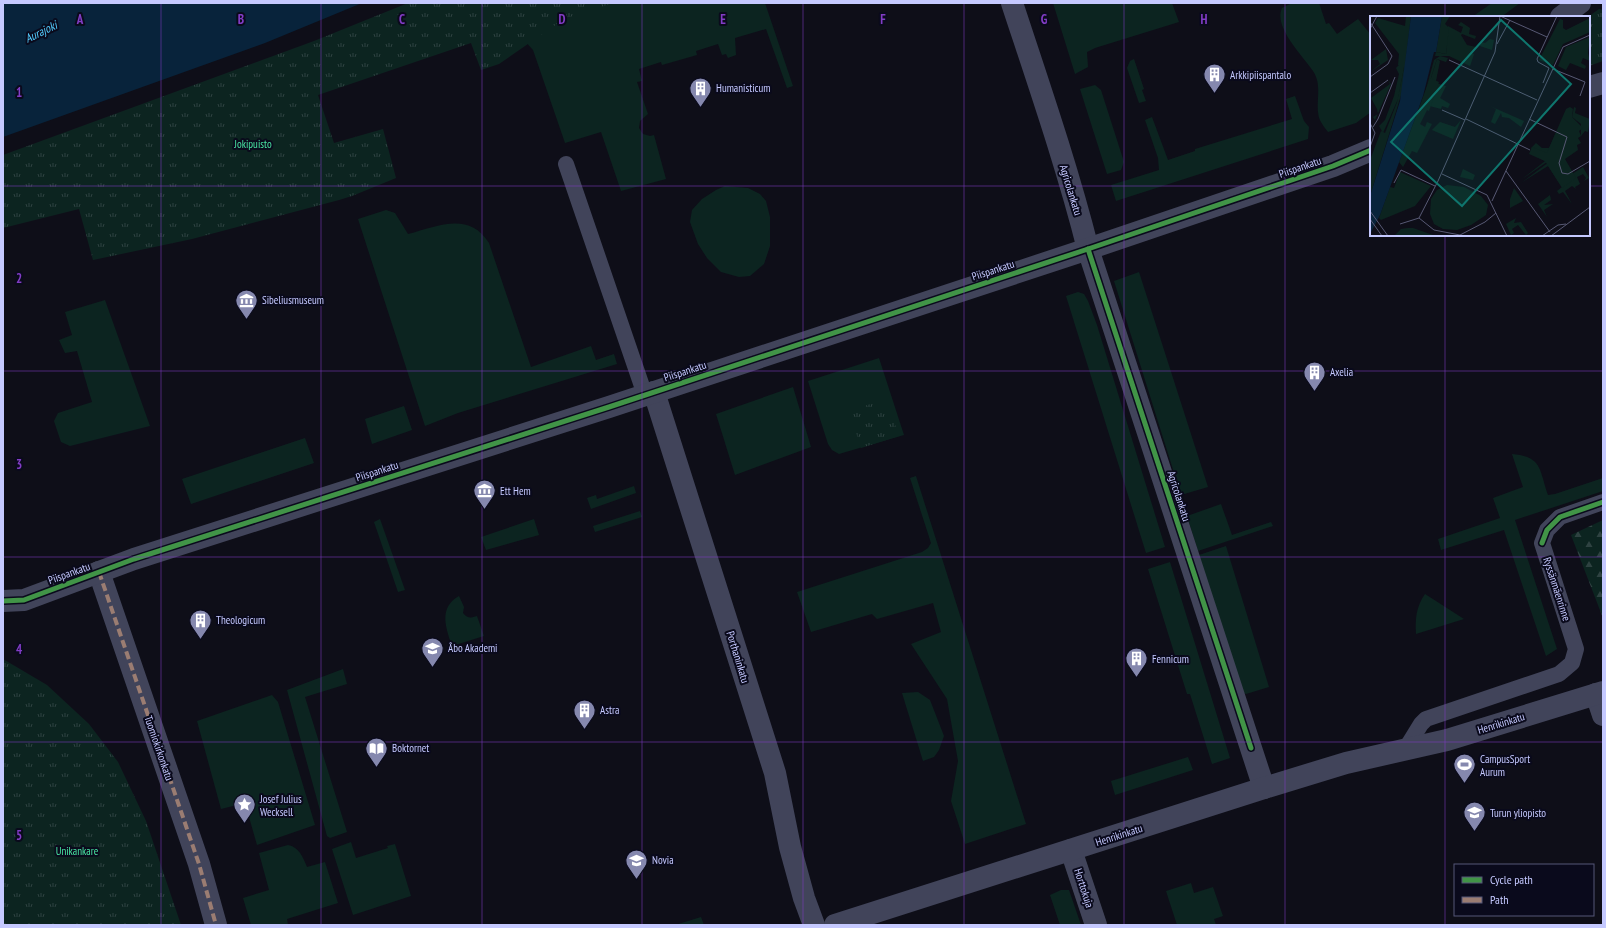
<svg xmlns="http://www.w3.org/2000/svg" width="1606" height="928" font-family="'PT Sans Narrow',sans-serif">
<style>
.green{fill:#0c2420}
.forest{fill:url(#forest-firs)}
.park{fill:url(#park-tufts)}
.water{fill:#08233b}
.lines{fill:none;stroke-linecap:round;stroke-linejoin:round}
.lane{stroke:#41445a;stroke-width:16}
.street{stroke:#41445a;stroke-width:22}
.quiet{stroke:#9b7d72;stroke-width:4;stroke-dasharray:8 4;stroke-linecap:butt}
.cycleway-casing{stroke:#0a0a1c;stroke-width:8}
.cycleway{stroke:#419447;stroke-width:5}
.grid{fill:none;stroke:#823cc5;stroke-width:1;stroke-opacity:0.55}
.labels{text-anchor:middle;stroke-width:4;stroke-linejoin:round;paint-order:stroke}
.poi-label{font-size:11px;fill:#c5c9ff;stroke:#0a0a1c;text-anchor:start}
.park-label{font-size:11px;fill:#49e7a4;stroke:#0a0a1c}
.street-label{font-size:11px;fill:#c5c9ff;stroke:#0a0a1c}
.water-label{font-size:12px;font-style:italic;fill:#53cdff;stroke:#0a0a1c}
.inset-road{fill:none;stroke:#575974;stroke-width:1}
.view{fill:#0f766e;fill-opacity:0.15;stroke:#0f766e;stroke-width:2}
.inset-edge{fill:none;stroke:#c5c9ff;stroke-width:2}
.grid-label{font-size:13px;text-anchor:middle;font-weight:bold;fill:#823cc5;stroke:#0a0a1c;stroke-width:4;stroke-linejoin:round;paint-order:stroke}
</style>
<defs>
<pattern id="forest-firs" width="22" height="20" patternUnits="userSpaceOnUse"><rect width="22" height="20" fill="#0c2420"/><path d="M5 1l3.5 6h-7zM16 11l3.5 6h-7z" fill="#2e4241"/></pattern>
<pattern id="park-tufts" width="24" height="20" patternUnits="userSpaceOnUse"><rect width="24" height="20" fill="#0c2420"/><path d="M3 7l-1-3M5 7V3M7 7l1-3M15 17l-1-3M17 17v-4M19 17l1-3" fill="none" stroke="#2e4241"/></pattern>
</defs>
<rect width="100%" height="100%" fill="#0e0e18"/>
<g class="green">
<path d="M 474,3 L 765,3 L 793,86 L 787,88 L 766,29 L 735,38 L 736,55 L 728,58 L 726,54 L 722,55 L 718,44 L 696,51 L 697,55 L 662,65 L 661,62 L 639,69 L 642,81 L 637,82 L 648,114 L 640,121 L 639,128 L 643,134 L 650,136 L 654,135 L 666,179 L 621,191 L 601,132 L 565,143 L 533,50 L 524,40 Z"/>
<path d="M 1053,3 L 1172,3 L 1179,22 L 1095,48 L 1087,52 L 1088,67 L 1075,74 Z"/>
<path d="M 1292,3 L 1319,3 L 1326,24 L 1329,23 L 1337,34 L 1358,19 L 1371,35 L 1371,112 L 1356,123 L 1328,132 C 1326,129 1323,126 1321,122 C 1313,107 1324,87 1313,71 C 1303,56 1273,27 1282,8 Z"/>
<path d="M 1492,3 L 1520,3 L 1501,17 L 1472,17 Z"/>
<path d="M 1134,59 L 1144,89 L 1142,90 L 1146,101 L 1139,103 L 1127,68 L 1130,61 Z"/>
<path d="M 1095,85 L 1101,90 L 1124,162 L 1121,170 L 1107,174 L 1080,89 Z"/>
<path d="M 1295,96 L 1304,121 L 1309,127 L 1308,139 L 1116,201 L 1111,185 L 1159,170 L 1158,158 L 1145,120 L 1152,117 L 1168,160 L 1195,151 L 1195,149 L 1292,119 L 1286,99 Z"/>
<path d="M 725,186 L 748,188 L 760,194 L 766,201 L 770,217 L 770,246 L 764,264 L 750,276 L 739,277 L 721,272 L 707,258 L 698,244 L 690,222 L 692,210 L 702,199 L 716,190 Z"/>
<path d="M 386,210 L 395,213 L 408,234 C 438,226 469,211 489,243 L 531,367 L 591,346 L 596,360 L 614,354 L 617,364 L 458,413 L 425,426 L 358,219 Z"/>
<path d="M 1139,272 L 1208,487 L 1181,495 L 1114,281 Z"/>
<path d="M 1078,292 L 1084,294 L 1088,301 L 1097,325 L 1165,547 L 1146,553 L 1066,296 Z"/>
<path d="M 105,300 L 150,426 L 70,446 L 61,442 L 54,421 L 58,413 L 92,402 L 77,351 L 65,353 L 59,340 L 72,335 L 65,312 Z"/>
<path d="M 879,358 L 904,435 L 839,454 L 832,450 L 828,444 L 808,381 Z"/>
<path d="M 793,387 L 811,447 L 735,475 L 716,414 Z"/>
<path d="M 404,406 L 412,430 L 372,444 L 365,419 Z"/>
<path d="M 305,438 L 314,463 L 191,504 L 182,479 Z"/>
<path d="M 1512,454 C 1543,457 1539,470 1548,495 L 1555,494 L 1603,478 L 1603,491 L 1515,520 L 1557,649 L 1546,656 L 1504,530 L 1441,550 L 1438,539 L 1500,518 L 1493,498 L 1523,487 Z"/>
<path d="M 916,476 L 1026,824 L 965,844 L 951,801 L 958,761 L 947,699 L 911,644 L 941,632 L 933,603 L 877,619 L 872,614 L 811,632 L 797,592 L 922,552 L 928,548 L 931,543 L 910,478 Z"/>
<path d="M 634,486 L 636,493 L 591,509 L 587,498 L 596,495 L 597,499 Z"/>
<path d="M 1221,504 L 1232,535 L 1271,522 L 1273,526 L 1198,551 L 1187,516 Z"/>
<path d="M 640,511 L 642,517 L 595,532 L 593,526 Z"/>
<path d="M 380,519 L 405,590 L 398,592 L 374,522 Z"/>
<path d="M 534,519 L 539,535 L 486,550 L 481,537 Z"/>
<path d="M 1226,546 L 1269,687 L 1246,694 L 1242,692 L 1199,555 Z"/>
<path d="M 1170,562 L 1230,758 L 1212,764 L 1190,694 L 1187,694 L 1148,569 Z"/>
<path d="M 1425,594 L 1464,619 L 1416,634 C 1415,619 1416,607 1425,594 Z"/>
<path d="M 459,596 L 464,607 L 463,613 C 468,619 471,618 477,616 L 484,636 L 452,646 C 446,628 438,608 459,596 Z"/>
<path d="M 343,669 L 347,684 L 305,697 L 347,832 L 330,838 L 327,836 L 287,690 Z"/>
<path d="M 918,692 L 930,700 L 944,736 L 939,750 L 934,757 L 923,761 L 902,693 Z"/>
<path d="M 272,695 L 278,702 L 315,825 L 257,845 L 245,803 L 221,809 L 197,721 Z"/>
<path d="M 1188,757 L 1193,770 L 1115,795 L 1111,781 Z"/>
<path d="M 351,842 L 356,858 L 388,848 L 387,846 L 395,844 L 411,896 L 353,915 L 332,849 Z"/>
<path d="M 288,845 C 299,847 303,857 307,867 L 325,862 L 338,903 L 287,919 L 288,925 L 251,925 L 243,898 L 269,890 L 259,853 Z"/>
<path d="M 1191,883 L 1194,893 L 1213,887 L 1223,916 L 1214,919 L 1216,925 L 1177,925 L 1166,891 Z"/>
<path d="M 1061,890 L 1069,890 L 1081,925 L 1060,925 L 1050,895 Z"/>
<path d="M 701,917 L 704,925 L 675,925 Z"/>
</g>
<path class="forest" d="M 1603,520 L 1603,618 L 1571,535 Z"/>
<g class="park">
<path d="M 408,3 L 613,3 L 564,19 L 499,64 L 481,70 L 471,43 L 318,95 L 334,143 L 383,129 L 396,178 L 352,196 L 339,200 L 192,239 L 93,260 L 79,209 L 3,228 L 3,155 L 314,41 Z"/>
<path d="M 1599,9 L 1603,10 L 1603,61 L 1589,66 L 1588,17 Z"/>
<path d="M 886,399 L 899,436 L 861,448 L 849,411 Z"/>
<path d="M 3,659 L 47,685 L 89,724 L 118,762 L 146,821 L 181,925 L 3,925 Z"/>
</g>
<path class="water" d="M 3,3 L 362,3 L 265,43 L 3,137 Z"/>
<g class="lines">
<g class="lane">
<path d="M 566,164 L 645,395"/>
<path d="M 1405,750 L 1421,724 L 1426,719 L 1559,674 L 1572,663 L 1576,649 L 1542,543 L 1547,530 L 1560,517 L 1603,502"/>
</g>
<g class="street">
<path d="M 1012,3 C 1039,85 1067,166 1088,249 L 1264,788"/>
<path d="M 1561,17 L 1580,3"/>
<path d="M 1589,87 L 1603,83"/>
<path d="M 654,392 L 775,773 L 790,847 L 804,898 L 814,925"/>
<path d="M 99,572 L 199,864 L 216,925"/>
<path d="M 3,601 L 24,600 L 134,559 L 609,407 L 1088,249 L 1333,166 L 1371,150"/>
<path d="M 1596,694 L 1603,715"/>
<path d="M 1071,850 L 1096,925"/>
<path d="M 835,925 L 1264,788 L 1346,763 L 1447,740 L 1603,692"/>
</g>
<path class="quiet" d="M 99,572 L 199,864 L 216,925"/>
<defs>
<g id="cycleway">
<path d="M 1088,249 L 1251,748"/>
<path d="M 1542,543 L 1547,530 L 1560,517 L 1603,502"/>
<path d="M 3,601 L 24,600 L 134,559 L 609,407 L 1088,249 L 1333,166 L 1371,150"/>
</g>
</defs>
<use href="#cycleway" class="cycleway-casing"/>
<use href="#cycleway" class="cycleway"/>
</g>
<path class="grid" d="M 161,3 L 161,925M 321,3 L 321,925M 482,3 L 482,925M 642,3 L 642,925M 803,3 L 803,925M 964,3 L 964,925M 1124,3 L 1124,925M 1285,3 L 1285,925M 1445,3 L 1445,17M 3,186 L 1371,186M 1589,186 L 1603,186M 1445,235 L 1445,925M 3,371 L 1603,371M 3,557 L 1603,557M 3,742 L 1603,742"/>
<defs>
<symbol id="building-pin" viewBox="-11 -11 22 30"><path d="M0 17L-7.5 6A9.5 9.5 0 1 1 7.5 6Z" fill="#8588ae" stroke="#0a0a1c"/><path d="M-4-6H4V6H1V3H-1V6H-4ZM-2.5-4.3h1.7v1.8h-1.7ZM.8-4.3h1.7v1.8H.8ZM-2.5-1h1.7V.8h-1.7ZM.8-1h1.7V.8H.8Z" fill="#fff"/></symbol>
<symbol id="museum-pin" viewBox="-11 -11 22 30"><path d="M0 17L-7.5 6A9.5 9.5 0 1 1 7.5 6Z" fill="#8588ae" stroke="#0a0a1c"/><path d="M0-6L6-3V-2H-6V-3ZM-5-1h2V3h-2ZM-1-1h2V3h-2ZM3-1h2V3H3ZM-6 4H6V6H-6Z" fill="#fff"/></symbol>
<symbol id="university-pin" viewBox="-11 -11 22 30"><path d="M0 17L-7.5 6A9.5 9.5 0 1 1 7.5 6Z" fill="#8588ae" stroke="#0a0a1c"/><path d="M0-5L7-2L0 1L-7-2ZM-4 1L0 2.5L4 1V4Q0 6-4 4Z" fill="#fff"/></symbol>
<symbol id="library-pin" viewBox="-11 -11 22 30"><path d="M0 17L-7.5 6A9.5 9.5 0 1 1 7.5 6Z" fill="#8588ae" stroke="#0a0a1c"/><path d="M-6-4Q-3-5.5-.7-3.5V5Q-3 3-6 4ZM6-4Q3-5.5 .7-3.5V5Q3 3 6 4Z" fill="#fff"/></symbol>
<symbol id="stadium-pin" viewBox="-11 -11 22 30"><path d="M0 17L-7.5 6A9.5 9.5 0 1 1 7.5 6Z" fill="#8588ae" stroke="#0a0a1c"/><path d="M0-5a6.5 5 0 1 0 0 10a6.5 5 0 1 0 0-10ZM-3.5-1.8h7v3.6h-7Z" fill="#fff"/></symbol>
<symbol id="sight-pin" viewBox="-11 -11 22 30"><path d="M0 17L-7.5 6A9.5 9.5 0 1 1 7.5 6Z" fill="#8588ae" stroke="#0a0a1c"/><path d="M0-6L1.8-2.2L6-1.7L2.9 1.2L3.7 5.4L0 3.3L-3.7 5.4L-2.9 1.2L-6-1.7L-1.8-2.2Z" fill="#fff"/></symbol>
</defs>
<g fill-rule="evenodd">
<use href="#building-pin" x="1202" y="62" width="25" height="34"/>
<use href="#building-pin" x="688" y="76" width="25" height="34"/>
<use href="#museum-pin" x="234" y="288" width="25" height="34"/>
<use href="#building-pin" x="1302" y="360" width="25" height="34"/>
<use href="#museum-pin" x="472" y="478" width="25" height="34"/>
<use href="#building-pin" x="188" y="608" width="25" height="34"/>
<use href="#university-pin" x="420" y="636" width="25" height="34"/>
<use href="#building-pin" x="1124" y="646" width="25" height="34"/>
<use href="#building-pin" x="572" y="698" width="25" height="34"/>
<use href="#library-pin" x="364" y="736" width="25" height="34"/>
<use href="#stadium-pin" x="1452" y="752" width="25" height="34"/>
<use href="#sight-pin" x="232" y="792" width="25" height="34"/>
<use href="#university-pin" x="1462" y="800" width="25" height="34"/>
<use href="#university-pin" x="624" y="848" width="25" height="34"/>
</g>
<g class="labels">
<g class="poi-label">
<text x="1230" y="79">Arkkipiispantalo</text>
<text x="716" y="92">Humanisticum</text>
<text x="262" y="304">Sibeliusmuseum</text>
<text x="1330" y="376">Axelia</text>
<text x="500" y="495">Ett Hem</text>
<text x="216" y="624">Theologicum</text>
<text x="448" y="652">Åbo Akademi</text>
<text x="1152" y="663">Fennicum</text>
<text x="600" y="714">Astra</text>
<text x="392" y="752">Boktornet</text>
<text x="1480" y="763">CampusSport<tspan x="1480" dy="13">Aurum</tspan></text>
<text x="260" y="803">Josef Julius<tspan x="260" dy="13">Wecksell</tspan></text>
<text x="1490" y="817">Turun yliopisto</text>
<text x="652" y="864">Novia</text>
</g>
<g class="park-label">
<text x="253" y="148">Jokipuisto</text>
<text x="77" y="855">Unikankare</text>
</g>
<g class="street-label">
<text transform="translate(1300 167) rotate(-19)" y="4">Piispankatu</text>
<text transform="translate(1071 190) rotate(73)" y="4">Agricolankatu</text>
<text transform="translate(993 270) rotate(-18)" y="4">Piispankatu</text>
<text transform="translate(685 371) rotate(-18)" y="4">Piispankatu</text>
<text transform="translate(377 471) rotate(-18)" y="4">Piispankatu</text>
<text transform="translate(1179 496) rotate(72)" y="4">Agricolankatu</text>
<text transform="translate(69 573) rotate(-20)" y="4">Piispankatu</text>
<text transform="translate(1557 589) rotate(72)" y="4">Ryssänmäenrinne</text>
<text transform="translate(738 657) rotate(73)" y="4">Porthaninkatu</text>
<text transform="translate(1501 723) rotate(-17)" y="4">Henrikinkatu</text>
<text transform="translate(159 748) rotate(71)" y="4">Tuomiokirkonkatu</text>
<text transform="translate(1119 835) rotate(-18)" y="4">Henrikinkatu</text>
<text transform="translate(1084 888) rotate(72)" y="4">Horttokuja</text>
</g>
<g class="water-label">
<text transform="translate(41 32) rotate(-26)" y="4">Aurajoki</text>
</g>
</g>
<g transform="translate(1370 16)">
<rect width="220" height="220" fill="#0e0e18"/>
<path d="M 91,6 L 100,12 L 99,18 L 106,20 L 105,23 L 92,18 L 91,19 L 97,29 L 106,31 L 101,37 L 104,38 L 100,50 L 79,40 L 65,40 L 66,36 L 76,38 L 78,10 L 91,17 L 93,11 L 88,9 ZM 120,23 L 124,24 L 122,34 L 110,30 L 111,26 L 115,27 ZM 16,33 L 18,44 L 0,56 L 10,48 L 8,44 L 1,44 ZM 70,40 L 78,42 L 76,46 L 67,43 L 60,65 L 82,72 L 76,70 L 70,82 L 80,88 L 78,92 L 72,90 L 71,93 L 52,88 L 64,44 ZM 18,64 L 21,68 L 5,104 L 3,101 L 8,98 L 7,93 L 1,82 L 20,68 ZM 120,90 L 154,105 L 151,111 L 139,102 L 132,101 L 131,97 L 125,108 L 121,106 L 126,93 ZM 91,104 L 83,123 L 62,114 L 70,106 L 85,111 ZM 186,116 L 190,137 L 152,163 L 175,145 L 165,140 L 161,132 L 166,127 L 172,132 L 179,132 ZM 179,146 L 202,158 L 213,151 L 219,162 L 214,165 L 216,162 L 213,158 L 207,161 L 210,168 L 205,171 L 206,173 L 202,170 L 195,175 L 202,188 L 193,176 L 189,178 L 187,175 L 192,171 L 178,150 L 151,167 ZM 93,153 L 105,159 L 103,164 L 90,161 ZM 144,172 L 153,185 L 140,192 L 140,183 ZM 180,179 L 181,184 L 174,189 L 183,188 L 174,194 L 177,201 L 168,188 ZM 146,202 L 144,207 L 151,206 L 158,217 L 156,219 L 148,209 L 142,213 L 144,217 L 141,219 L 136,208 Z" fill="#0c2420"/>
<path d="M 72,0 L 80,0 L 75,8 L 79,12 L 76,38 L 66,36 ZM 220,2 L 220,16 L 193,28 L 183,49 L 169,44 L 190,3 L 193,4 L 193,12 L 196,14 ZM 67,43 L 70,45 L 66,65 L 60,65 ZM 30,48 L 34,52 L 28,83 L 13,117 L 9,110 L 15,104 L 24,80 L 29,58 L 26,52 ZM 204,91 L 206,92 L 205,97 L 220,103 L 218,116 L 215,115 L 211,120 L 211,108 L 202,101 Z" fill="#0c2420"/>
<path d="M 36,0 L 41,0 L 32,76 L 0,180 L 0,144 L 11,115 L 15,117 L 27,86 L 34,52 L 28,49 L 29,38 L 5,7 L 8,2 L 35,10 ZM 220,21 L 218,37 L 220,45 L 213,42 L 211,47 L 216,50 L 215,53 L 200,47 L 196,54 L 188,50 L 196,31 ZM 60,62 L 69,66 L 59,95 L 57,94 L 50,108 L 55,111 L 57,106 L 62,108 L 47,137 L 42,135 L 33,151 L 29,146 ZM 200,91 L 203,93 L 202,101 L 213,112 L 209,115 L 211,120 L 208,122 L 211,127 L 207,129 L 208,134 L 195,143 L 206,162 L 192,172 L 175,145 L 159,138 L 162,131 L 177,137 L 196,93 ZM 30,156 L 61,170 L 45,190 L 11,204 L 9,202 L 20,171 L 24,172 ZM 77,169 L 94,171 L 111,180 L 118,189 L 116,199 L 101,209 L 87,214 L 73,213 L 64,208 L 60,198 L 61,183 L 67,174 ZM 38,212 L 43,212 L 66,220 L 24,220 L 31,213 Z" fill="#0c2420"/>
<path d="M 41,0 L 72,0 L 66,36 L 64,36 L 53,80 L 10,199 L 0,218 L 0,180 L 30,85 Z" fill="#08233b"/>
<path class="inset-road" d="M 130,0 L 177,21M 0,6 L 22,40 L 18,48 L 0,61M 0,13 L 7,0M 127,28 L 140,4M 79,44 L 167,84M 183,53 L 215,66 L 210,80M 173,67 L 179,52 L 168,46 L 167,43 L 187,0M 0,77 L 18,64M 72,94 L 95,104M 96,103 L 160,134M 159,103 L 197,121 L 189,147 L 192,157 L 198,158 L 220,145M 0,107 L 5,117 L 0,131M 3,111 L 8,103 L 25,61M 136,155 L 180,216M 72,158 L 117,179 L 137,220M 24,167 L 31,154 L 65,170M 122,185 L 193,31 L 220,19M 0,195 L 18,220M 49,202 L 68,165 L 125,36 L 130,0M 49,202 L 64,214 L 90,219 L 115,206 L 126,197M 0,203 L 12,220M 30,208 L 49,202M 172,220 L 188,209 L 196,208M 181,220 L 220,191"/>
<path class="view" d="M 131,4 L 201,68 L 92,190 L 21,126 Z"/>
<rect width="220" height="220" class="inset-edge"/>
</g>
<g class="grid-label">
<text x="80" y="24">A</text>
<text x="241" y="24">B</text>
<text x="402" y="24">C</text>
<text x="562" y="24">D</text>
<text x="723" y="24">E</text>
<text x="883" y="24">F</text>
<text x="1044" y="24">G</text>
<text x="1204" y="24">H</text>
<text x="19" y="97">1</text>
<text x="19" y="283">2</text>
<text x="19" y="469">3</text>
<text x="19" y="654">4</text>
<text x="19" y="840">5</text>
</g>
<rect width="1606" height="928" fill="none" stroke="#c5c9ff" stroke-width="8"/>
<rect x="1454" y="864" width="140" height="52" fill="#0a0a1c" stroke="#555677"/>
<rect x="1462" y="877" width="20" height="6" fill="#419447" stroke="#555677"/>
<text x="1490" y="884" font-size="12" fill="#c5c9ff">Cycle path</text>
<rect x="1462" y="897" width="20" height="6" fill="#9b7d72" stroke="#555677"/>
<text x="1490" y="904" font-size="12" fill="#c5c9ff">Path</text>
</svg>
